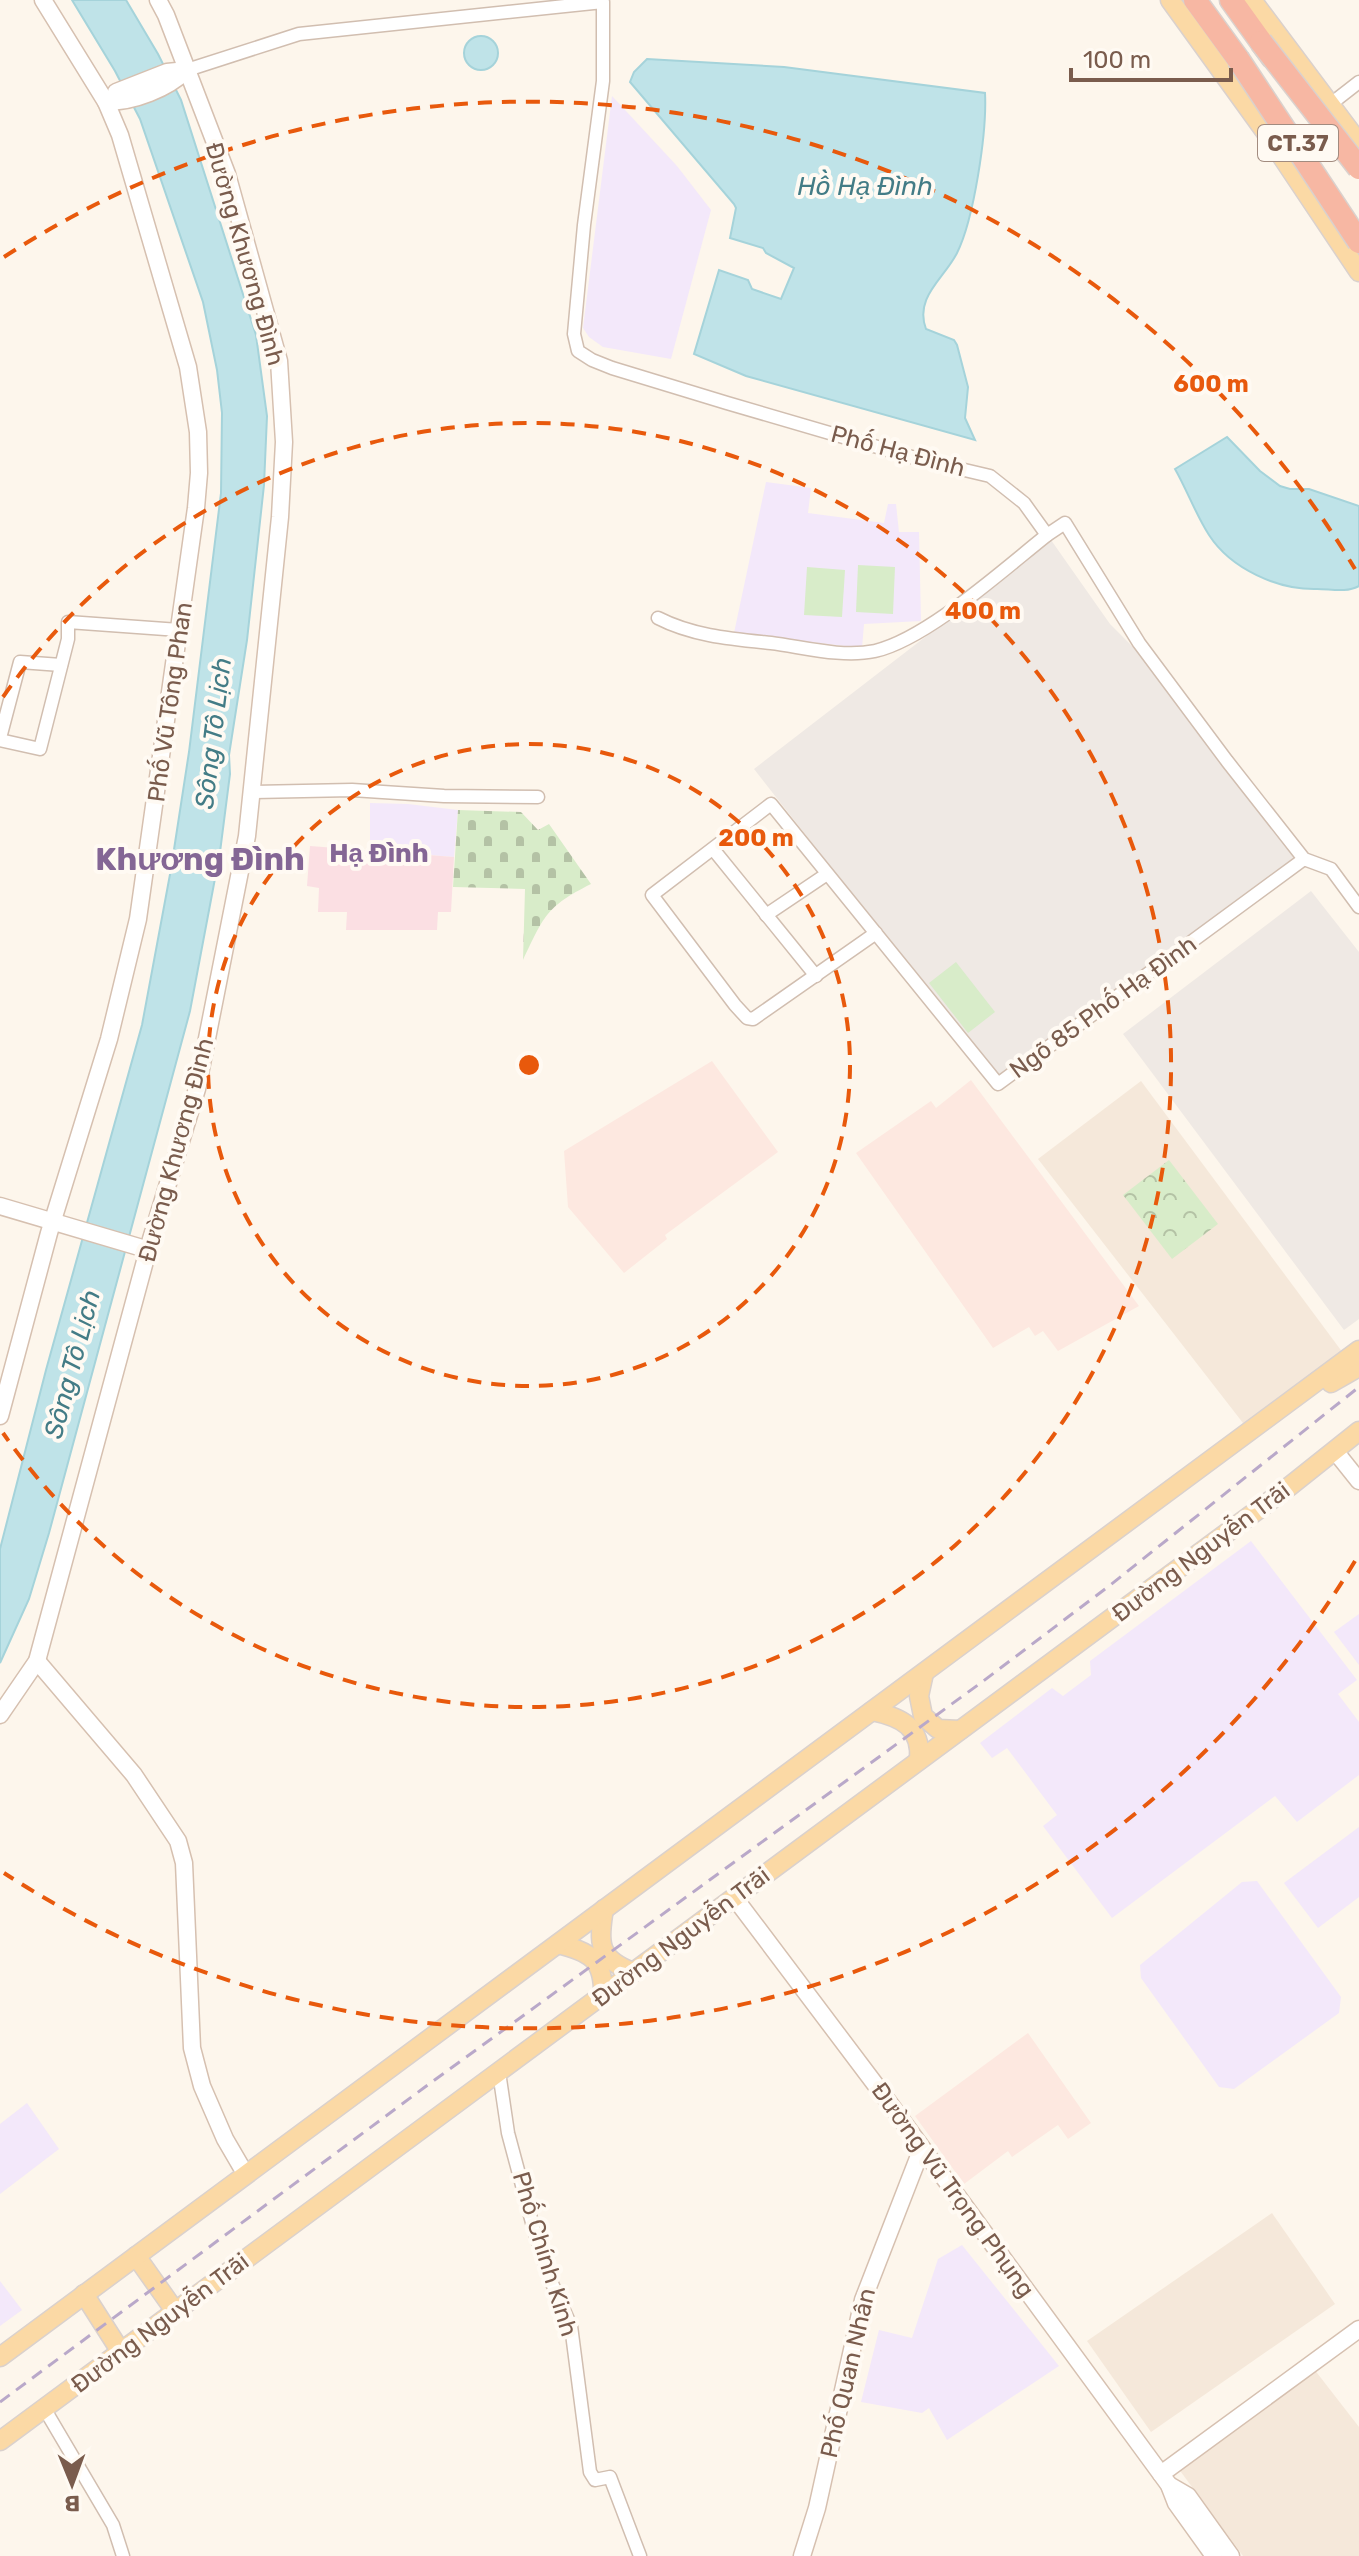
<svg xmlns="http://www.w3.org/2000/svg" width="1359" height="2556" font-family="Rubik,sans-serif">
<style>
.residential{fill:#f5e8da}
.commercial{fill:#fde8e0}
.industrial{fill:#efe9e4}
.education{fill:#f3e8fa}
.medical{fill:#fbdfe3}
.grass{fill:#d8ecc9}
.forest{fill:url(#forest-crowns)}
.cemetery{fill:url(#cemetery-stones)}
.water{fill:#bfe3e8;stroke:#a5d3da;stroke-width:2}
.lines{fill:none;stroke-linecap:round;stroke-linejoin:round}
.street-casing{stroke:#d1beb0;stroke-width:15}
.secondary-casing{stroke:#d6c0b0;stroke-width:19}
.primary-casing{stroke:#dad1cd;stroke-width:21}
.highway-casing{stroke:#dad1cd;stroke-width:25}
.street{stroke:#fff;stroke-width:12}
.secondary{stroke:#fff;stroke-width:16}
.primary{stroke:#fbd9a5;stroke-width:18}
.highway{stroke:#f7b7a3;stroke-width:22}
.rail{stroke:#b9a8c9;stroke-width:3;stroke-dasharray:12 8;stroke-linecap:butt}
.highway-bridge-casing{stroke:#dad1cd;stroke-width:25;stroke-linecap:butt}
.highway-bridge{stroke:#f7b7a3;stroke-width:22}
.ring{fill:none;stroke:#e8590c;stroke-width:4;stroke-dasharray:14 10}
.labels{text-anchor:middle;stroke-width:8;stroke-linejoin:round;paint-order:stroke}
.shield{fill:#fffaf3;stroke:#a28b7f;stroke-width:2}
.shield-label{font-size:22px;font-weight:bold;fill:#7a5c4d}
.street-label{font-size:24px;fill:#7a5c4d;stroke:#fffaf3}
.water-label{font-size:26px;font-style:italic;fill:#437c86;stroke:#fffaf3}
.neighbourhood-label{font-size:26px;font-weight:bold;fill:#846695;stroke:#fffaf3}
.district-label{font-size:32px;font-weight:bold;fill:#846695;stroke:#fffaf3}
.centre{fill:#e8590c;stroke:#fffaf3;stroke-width:4}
.ring-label{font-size:24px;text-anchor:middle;font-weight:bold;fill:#e8590c;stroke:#fffaf3;stroke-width:8;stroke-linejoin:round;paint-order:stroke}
</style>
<defs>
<pattern id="forest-crowns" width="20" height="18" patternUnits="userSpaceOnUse" patternTransform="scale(2)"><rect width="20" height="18" fill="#d8ecc9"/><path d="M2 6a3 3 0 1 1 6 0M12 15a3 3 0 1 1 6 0" fill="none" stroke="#b4c2a5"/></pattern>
<pattern id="cemetery-stones" width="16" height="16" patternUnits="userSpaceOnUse" patternTransform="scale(2)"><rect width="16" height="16" fill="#d8ecc9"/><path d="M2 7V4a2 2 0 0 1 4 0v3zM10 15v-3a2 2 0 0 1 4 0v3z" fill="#b4c2a5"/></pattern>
</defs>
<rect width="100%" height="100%" fill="#fdf6ec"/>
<g class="residential">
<path d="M 1141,1081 L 1346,1357 L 1250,1432 L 1038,1159 Z"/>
<path d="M 1272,2213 L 1335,2304 L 1151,2432 L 1087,2341 Z"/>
<path d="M 1314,2369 L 1359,2427 L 1359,2556 L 1243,2556 L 1178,2468 Z"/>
</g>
<g class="commercial">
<path d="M 712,1061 L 778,1152 L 665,1235 L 667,1239 L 624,1273 L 568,1207 L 564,1151 Z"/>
<path d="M 971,1080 L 1139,1306 L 1058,1351 L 1043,1331 L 1035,1336 L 1029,1327 L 993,1348 L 856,1153 L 931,1101 L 936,1108 Z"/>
<path d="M 1028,2033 L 1091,2123 L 1068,2139 L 1058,2125 L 1012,2157 L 1008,2151 L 964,2184 L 915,2116 Z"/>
</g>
<g class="industrial">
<path d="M 1051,540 L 1110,624 L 1139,653 L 1296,860 L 999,1081 L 754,769 Z"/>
<path d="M 1311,891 L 1359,952 L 1359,1319 L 1344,1330 L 1123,1034 Z"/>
</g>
<g class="education">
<path d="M 612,96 L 677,166 L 711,210 L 671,359 L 603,347 L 589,337 L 583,328 Z"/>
<path d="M 766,482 L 811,488 L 808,513 L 884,523 L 888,504 L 896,504 L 899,532 L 919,532 L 921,621 L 864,624 L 862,648 L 734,633 Z"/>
<path d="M 370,803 L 408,804 L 458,810 L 454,857 L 370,850 Z"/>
<path d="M 1251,1541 L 1357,1680 L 1338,1694 L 1359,1722 L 1359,1775 L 1297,1822 L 1275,1796 L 1112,1918 L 1043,1826 L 1057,1815 L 1007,1748 L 992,1758 L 980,1743 L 1052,1688 L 1063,1696 L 1091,1675 L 1090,1661 Z"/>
<path d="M 1359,1614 L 1359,1665 L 1334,1632 Z"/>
<path d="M 1359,1827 L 1359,1897 L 1318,1928 L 1284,1883 Z"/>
<path d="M 1257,1881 L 1341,1997 L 1339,2013 L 1234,2089 L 1219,2087 L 1141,1978 L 1140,1965 L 1242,1882 Z"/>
<path d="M 27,2103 L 59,2149 L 0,2194 L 0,2124 Z"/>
<path d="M 962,2245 L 1059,2366 L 947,2440 L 929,2408 L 922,2413 L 861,2402 L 879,2330 L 912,2338 L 938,2259 Z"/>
<path d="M 0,2281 L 22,2310 L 0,2326 Z"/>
</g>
<path class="medical" d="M 310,846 L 454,857 L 451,912 L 438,912 L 437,930 L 346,930 L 347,912 L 318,912 L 319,888 L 307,886 Z"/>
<g class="grass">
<path d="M 858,565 L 895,567 L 893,614 L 856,612 Z"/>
<path d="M 807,567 L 845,570 L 842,617 L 804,615 Z"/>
<path d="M 956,962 L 995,1012 L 968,1033 L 929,983 Z"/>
</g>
<path class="forest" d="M 1169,1160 L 1218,1224 L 1172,1259 L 1123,1195 Z"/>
<path class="cemetery" d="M 458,810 L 521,812 L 538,830 L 549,824 L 591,884 C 545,907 544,917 523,960 L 525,889 L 453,887 Z"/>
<g class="water">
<path d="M 72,0 L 126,0 L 158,54 L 181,100 L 256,335 L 267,416 L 264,485 L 247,640 L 229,755 L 230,774 L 220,852 L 190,1011 L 49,1533 L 29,1599 L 0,1663 L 0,1549 L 46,1370 L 142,1025 L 171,869 L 189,752 L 221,493 L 222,413 L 217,370 L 203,302 L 140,119 L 115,71 Z"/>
<circle cx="481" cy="53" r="17"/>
<path d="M 647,59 L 784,67 L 985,93 C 987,132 974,219 957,253 C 944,279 914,297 926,329 L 954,340 L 957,345 L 968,387 L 965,418 L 975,440 L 746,376 L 694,354 L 719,270 L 748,280 L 752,289 L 781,299 L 794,268 L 766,253 L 763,248 L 730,238 L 736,208 L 734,204 L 630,82 L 634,72 Z"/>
<path d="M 1227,437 L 1260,471 L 1280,486 L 1290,489 L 1309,489 L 1359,506 L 1359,586 C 1346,593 1331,589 1317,589 C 1278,590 1231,569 1209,535 C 1196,515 1187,490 1175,469 Z"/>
</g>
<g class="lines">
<defs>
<g id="street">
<path d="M 187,70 L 299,34 L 603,2 L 603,81 L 584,225 L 574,334 L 578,351 L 592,360 L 612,368 L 727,403 L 922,460 L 990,476 L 1024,503 L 1047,535 L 1065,523 L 1139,643 L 1227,761 L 1304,859 L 1331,869 L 1359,907"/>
<path d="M 1332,103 L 1359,82"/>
<path d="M 658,618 C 693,636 732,639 771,643 C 803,647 842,658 875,651 C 927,639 1004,569 1047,535"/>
<path d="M 0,738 L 20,662 L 61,665"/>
<path d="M 0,740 L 40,749 L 68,639 L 68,622 L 179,630"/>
<path d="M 253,792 L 352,790 L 444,796 L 538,797"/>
<path d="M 713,849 L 816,976"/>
<path d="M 766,915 L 827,874"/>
<path d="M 876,933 L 753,1019 L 747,1018 L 735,1005 L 652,895 L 771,804 L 998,1084 L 1304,859"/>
<path d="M 499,2072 L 508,2133 L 534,2230 L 550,2279 L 571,2326 L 590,2472 L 595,2480 L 610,2477 L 640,2556"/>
<path d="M 44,2408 L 113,2525 L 123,2556"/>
</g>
<g id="secondary">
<path d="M 116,92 L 167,72 L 187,70"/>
<path d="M 106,102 C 134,102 167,89 187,70"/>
<path d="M 0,1206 L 149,1250"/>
<path d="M 0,1416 L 49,1233 L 109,1039 L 138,919 L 196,508 L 199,473 L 198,432 L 188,367 L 120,135 L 106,102 L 43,0"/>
<path d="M 1335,1451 L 1359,1481"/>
<path d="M 37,1661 L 134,1775 L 178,1841 L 184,1863 L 192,2048 L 202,2086 L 225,2139 L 246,2175"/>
<path d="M 0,1715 L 37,1661 L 151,1239 L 197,1089 L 247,836 L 280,517 L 284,442 L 279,361 L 227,174 L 166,15 L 158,0"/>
<path d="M 734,1897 L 887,2100 L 1169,2485 L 1176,2503 L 1214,2556"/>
<path d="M 1161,2474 L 1359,2329"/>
<path d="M 1169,2485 L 1188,2496 L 1231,2556"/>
<path d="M 802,2556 L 817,2508 L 863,2300 L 922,2148"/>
</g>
<g id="primary">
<path d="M 1170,0 L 1264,130 L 1359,272"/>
<path d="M 1252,0 L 1359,143"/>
<path d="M 1331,1383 L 1359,1367"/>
<path d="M 924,1673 L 919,1696 L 923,1716 L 938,1729 L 960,1730"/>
<path d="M 872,1711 C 901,1717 922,1727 919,1760"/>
<path d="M 604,1909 C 598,1943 598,1959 633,1972"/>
<path d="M 558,1944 C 590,1952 604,1959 603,1995"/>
<path d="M 136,2256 L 175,2311"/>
<path d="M 84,2294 L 121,2352"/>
<path d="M 0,2357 L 1359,1350"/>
<path d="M 0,2441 L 1290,1486 L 1359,1431"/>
</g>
<g id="highway">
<path d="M 1195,0 L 1238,59"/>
<path d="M 1231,0 L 1272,57"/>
</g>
</defs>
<use href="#street" class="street-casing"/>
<use href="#secondary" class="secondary-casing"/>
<use href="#primary" class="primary-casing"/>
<use href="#highway" class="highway-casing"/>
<use href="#street" class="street"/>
<use href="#secondary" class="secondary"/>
<use href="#primary" class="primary"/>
<use href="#highway" class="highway"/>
<path class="rail" d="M 0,2402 L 425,2087 L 982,1682 L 1109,1586 L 1359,1387"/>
<defs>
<g id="highway-bridge">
<path d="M 1261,42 L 1359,168"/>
<path d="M 1238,59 L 1359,242"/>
</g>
</defs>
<use href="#highway-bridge" class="highway-bridge-casing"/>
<use href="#highway-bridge" class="highway-bridge"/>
</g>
<g class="ring">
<circle cx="529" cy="1065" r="321"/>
<path d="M3 697A642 642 0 1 1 3 1433"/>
<path d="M1355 1561A964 964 0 0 1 4 1873M4 257A964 964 0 0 1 1355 569"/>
</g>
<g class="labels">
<rect class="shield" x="1258" y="125" width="80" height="36" rx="6"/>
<g class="shield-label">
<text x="1298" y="151">CT.37</text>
</g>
<g class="street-label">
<text transform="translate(245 254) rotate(74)" y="8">Đường Khương Đình</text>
<text transform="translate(898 451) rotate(15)" y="8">Phố Hạ Đình</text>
<text transform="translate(170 702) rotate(-82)" y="8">Phố Vũ Tông Phan</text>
<text transform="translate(1103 1007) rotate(-36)" y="8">Ngõ 85 Phố Hạ Đình</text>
<text transform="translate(176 1150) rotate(-75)" y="8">Đường Khương Đình</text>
<text transform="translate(1201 1552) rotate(-37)" y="8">Đường Nguyễn Trãi</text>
<text transform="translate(681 1937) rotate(-37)" y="8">Đường Nguyễn Trãi</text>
<text transform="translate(953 2190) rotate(54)" y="8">Đường Vũ Trọng Phụng</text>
<text transform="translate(545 2254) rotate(73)" y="8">Phố Chính Kinh</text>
<text transform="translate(160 2323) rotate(-37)" y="8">Đường Nguyễn Trãi</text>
<text transform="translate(848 2373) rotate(-77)" y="8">Phố Quan Nhân</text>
</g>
<g class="water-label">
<text x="865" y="195">Hồ Hạ Đình</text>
<text transform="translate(213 733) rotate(-83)" y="9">Sông Tô Lịch</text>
<text transform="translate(72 1364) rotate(-75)" y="9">Sông Tô Lịch</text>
</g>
<g class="neighbourhood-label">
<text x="379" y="862">Hạ Đình</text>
</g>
<g class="district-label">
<text x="200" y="870">Khương Đình</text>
</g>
</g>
<circle cx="529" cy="1065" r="12" class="centre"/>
<g class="ring-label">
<text x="1211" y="392">600 m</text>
<text x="983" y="619">400 m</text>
<text x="756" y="846">200 m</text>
</g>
<g transform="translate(72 2484) rotate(179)" stroke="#fffaf3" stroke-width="6" paint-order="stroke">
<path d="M0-6L14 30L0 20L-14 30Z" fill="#7a5c4d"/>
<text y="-12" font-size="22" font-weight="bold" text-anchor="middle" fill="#7a5c4d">B</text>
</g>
<path d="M1071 68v12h160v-12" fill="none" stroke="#7a5c4d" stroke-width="4"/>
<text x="1083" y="68" font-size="24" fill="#7a5c4d" stroke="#fffaf3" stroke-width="6" paint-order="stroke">100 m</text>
</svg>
